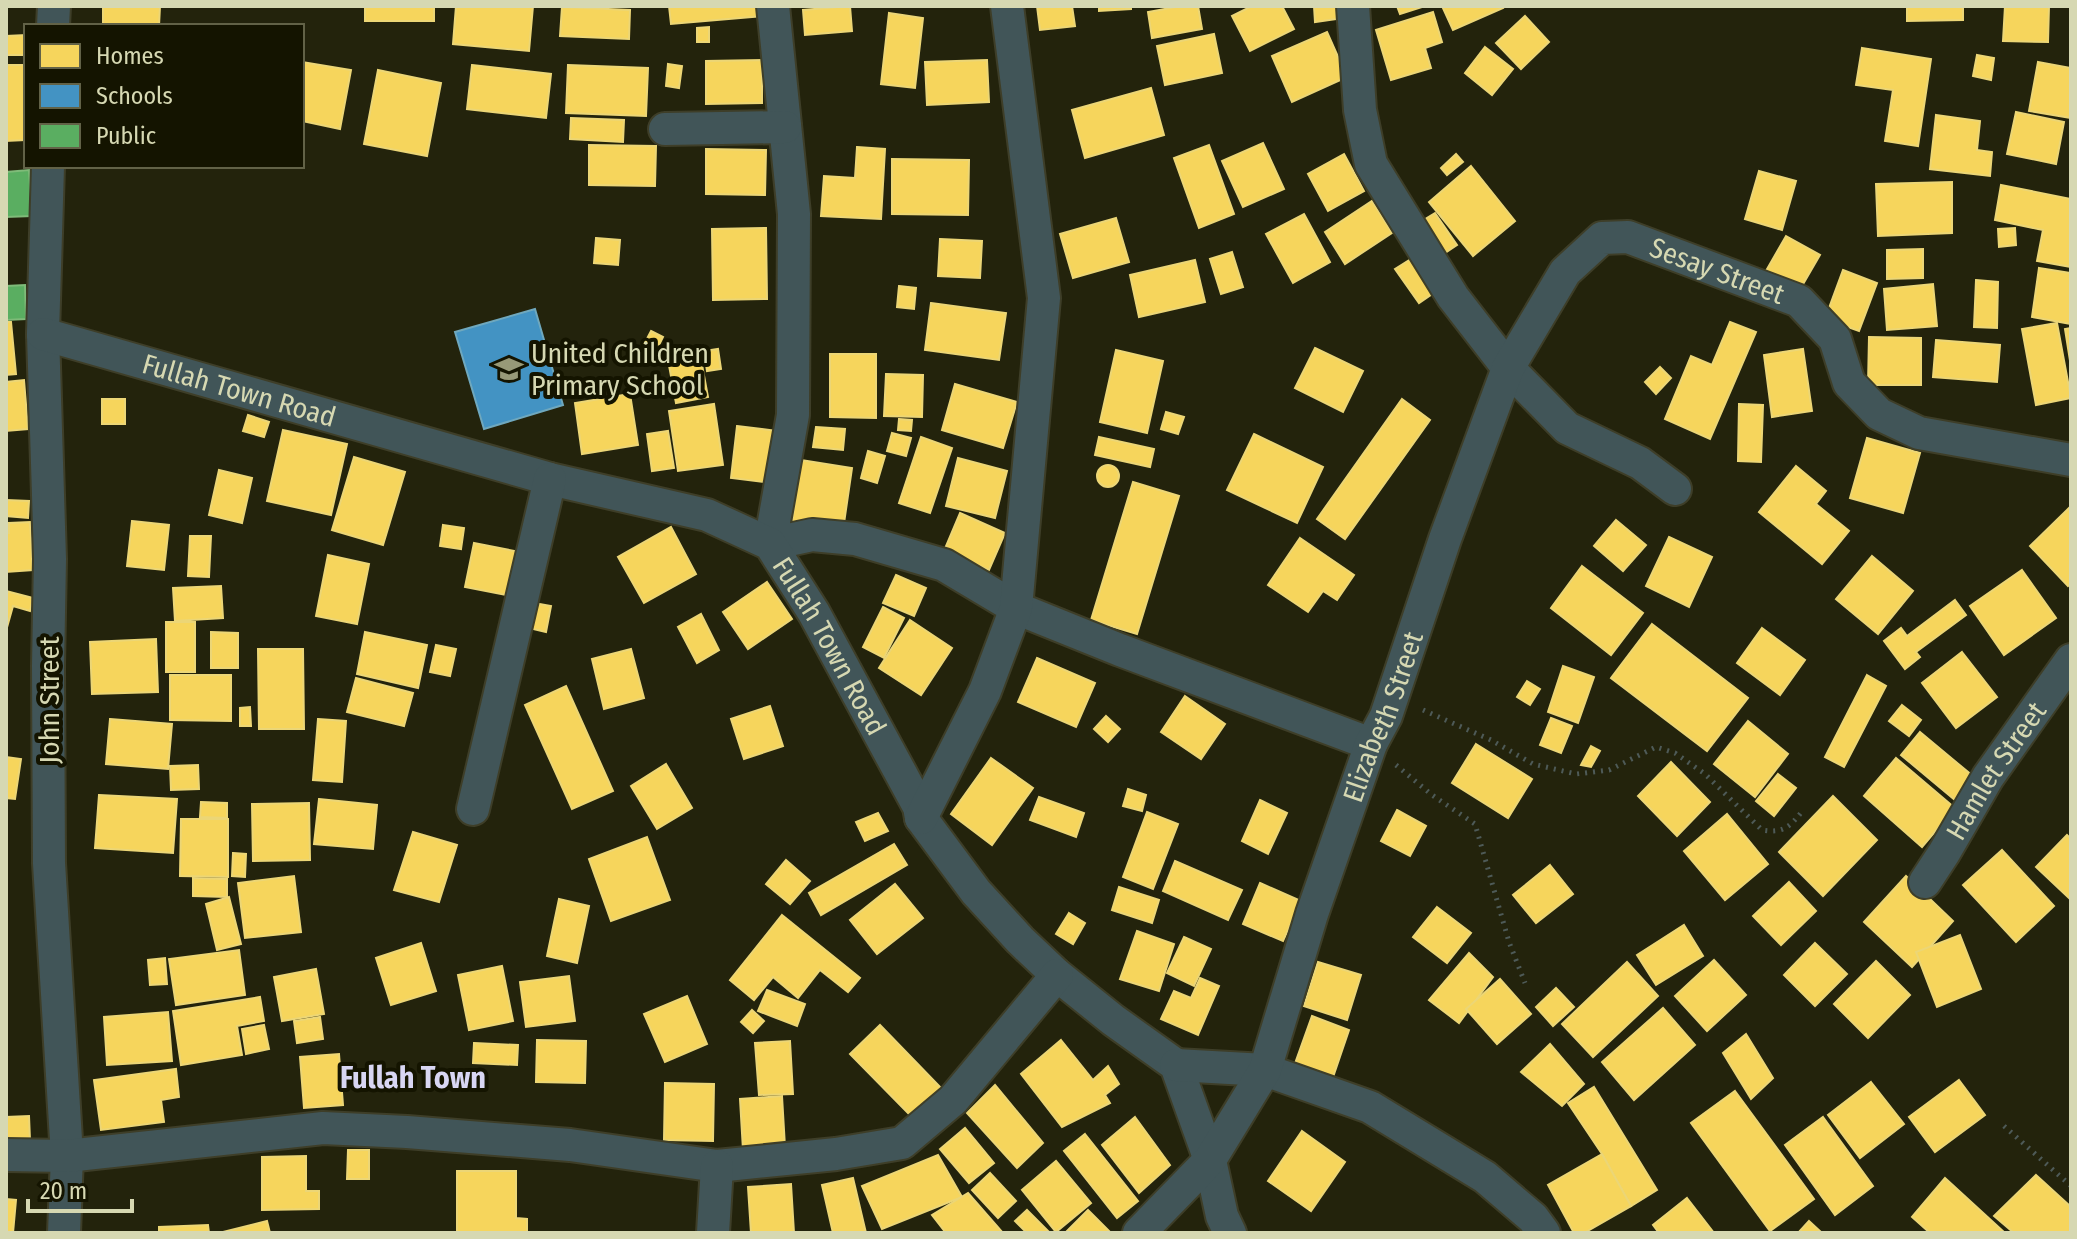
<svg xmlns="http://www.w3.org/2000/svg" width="2077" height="1239" font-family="'Fira Sans Condensed',sans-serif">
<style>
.homes{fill:#f6d55c;stroke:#ecd676;stroke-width:2}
.schools{fill:#4393c3;stroke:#6fa8be;stroke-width:2}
.public{fill:#5aae61;stroke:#7fbb79;stroke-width:2}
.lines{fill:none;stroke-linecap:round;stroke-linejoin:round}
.minor-casing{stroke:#3e3e28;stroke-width:36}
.path{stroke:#4e5a57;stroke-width:5;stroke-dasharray:2 6;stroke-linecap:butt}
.minor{stroke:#415558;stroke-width:32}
.labels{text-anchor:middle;stroke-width:8;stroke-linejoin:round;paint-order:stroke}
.street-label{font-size:28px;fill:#d6d8b2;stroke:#141400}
.poi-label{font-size:28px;fill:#d6d8b2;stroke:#141400;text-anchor:start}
.neighbourhood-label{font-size:30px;font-weight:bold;fill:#d8d6f3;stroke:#141400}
</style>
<rect width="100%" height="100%" fill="#23230c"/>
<g class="homes">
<path d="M 103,6 L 160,6 L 159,26 L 103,26 Z"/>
<rect x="365" y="6" width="69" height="15"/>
<path d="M 456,6 L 533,6 L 529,51 L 453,44 Z"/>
<path d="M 669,6 L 762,6 L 763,16 L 671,24 Z"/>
<path d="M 850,6 L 852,31 L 805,35 L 803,10 Z"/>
<path d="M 1037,6 L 1072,6 L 1075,26 L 1040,30 Z"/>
<path d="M 1099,6 L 1131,6 L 1131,9 L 1099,11 Z"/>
<path d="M 1181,6 L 1198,6 L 1202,29 L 1152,38 L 1148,12 Z"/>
<path d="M 1252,6 L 1282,6 L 1294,29 L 1250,51 L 1232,16 Z"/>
<path d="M 1314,6 L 1343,6 L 1344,18 L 1315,22 Z"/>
<path d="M 1397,6 L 1425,6 L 1400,14 Z"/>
<path d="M 1442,6 L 1502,6 L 1503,8 L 1453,30 Z"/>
<path d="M 1907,6 L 1963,6 L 1963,20 L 1907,21 Z"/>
<path d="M 2005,6 L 2049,6 L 2048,42 L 2003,41 Z"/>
<path d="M 562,7 L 630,10 L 629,39 L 560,36 Z"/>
<path d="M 1433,12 L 1442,42 L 1425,48 L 1431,68 L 1391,80 L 1376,30 Z"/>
<path d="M 889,13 L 923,18 L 915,88 L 881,84 Z"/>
<path d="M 1525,16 L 1549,42 L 1521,69 L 1496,43 Z"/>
<path d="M 709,27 L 709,42 L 697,42 L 697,28 Z"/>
<path d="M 1327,32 L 1347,77 L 1292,102 L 1272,56 Z"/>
<path d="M 1214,34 L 1222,73 L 1165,85 L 1157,46 Z"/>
<path d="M 26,35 L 26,55 L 6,55 L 6,36 Z"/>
<path d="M 1485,47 L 1513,69 L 1492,95 L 1465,73 Z"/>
<path d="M 1862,48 L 1931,59 L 1918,146 L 1885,141 L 1893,90 L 1856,85 Z"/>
<path d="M 1977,55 L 1994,58 L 1991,80 L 1973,76 Z"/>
<path d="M 762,60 L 762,103 L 706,104 L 706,61 Z"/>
<path d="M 987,60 L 989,102 L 927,105 L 925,62 Z"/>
<path d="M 302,62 L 351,70 L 340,129 L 302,121 Z"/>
<path d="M 2038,62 L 2071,68 L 2071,118 L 2029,111 Z"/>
<path d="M 668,64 L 682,66 L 679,88 L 666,86 Z"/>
<path d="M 6,65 L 26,65 L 25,140 L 6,141 Z"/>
<path d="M 472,65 L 551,74 L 546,118 L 467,109 Z"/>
<path d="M 568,65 L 648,68 L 646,116 L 566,113 Z"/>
<path d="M 378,70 L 441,83 L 427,156 L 364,144 Z"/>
<path d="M 1151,88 L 1164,135 L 1085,158 L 1072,110 Z"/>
<path d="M 2016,112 L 2064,122 L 2056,164 L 2007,154 Z"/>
<path d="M 1936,115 L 1980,121 L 1977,150 L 1992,152 L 1990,176 L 1930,169 Z"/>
<path d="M 571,118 L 624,120 L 623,142 L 570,139 Z"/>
<path d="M 1263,143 L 1284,189 L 1243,207 L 1222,161 Z"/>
<path d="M 589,145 L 656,146 L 655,186 L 589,185 Z"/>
<path d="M 1209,145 L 1234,214 L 1199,228 L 1174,158 Z"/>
<path d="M 857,147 L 885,149 L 881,219 L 821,216 L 824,176 L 855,178 Z"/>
<path d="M 706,149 L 766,150 L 765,195 L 706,194 Z"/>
<path d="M 1344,154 L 1364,191 L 1328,211 L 1308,174 Z"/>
<path d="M 1456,154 L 1463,162 L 1447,175 L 1441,168 Z"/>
<path d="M 892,159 L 969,160 L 968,215 L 892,214 Z"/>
<path d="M 1471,166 L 1515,221 L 1473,256 L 1429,202 Z"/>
<path d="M 1759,171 L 1796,181 L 1782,230 L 1745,219 Z"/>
<path d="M 1952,182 L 1952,233 L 1878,236 L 1876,184 Z"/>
<path d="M 2001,185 L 2071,199 L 2071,267 L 2037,261 L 2043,230 L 1995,220 Z"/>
<path d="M 1372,201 L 1392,233 L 1345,264 L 1325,232 Z"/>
<path d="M 1435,213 L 1457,245 L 1439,257 L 1417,224 Z"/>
<path d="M 1304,214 L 1330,262 L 1293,283 L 1266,234 Z"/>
<path d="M 1116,218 L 1129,262 L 1073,278 L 1060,234 Z"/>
<path d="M 766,228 L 767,299 L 713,300 L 712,229 Z"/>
<path d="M 2015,228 L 2016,245 L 1999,247 L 1998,229 Z"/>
<path d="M 1786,236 L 1820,255 L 1799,291 L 1766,271 Z"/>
<path d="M 596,238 L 620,240 L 618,265 L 594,263 Z"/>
<path d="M 940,239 L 982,241 L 980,278 L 938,276 Z"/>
<path d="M 1923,249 L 1923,278 L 1887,279 L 1887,250 Z"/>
<path d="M 1232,252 L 1243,287 L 1221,294 L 1210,259 Z"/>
<path d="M 1414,257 L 1438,290 L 1419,303 L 1395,269 Z"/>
<path d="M 1195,260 L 1205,302 L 1139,317 L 1130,275 Z"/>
<path d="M 2039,268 L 2071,273 L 2071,324 L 2032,317 Z"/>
<path d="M 1843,270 L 1877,283 L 1859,331 L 1825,319 Z"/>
<path d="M 1976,280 L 1998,282 L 1997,328 L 1974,327 Z"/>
<path d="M 1933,284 L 1937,326 L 1887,330 L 1884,289 Z"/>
<path d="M 899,286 L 916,288 L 914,309 L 897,307 Z"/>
<path d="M 931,303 L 1006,313 L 999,360 L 925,350 Z"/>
<path d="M 6,322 L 11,322 L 16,374 L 6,375 Z"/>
<path d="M 1730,322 L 1756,332 L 1710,439 L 1665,419 L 1691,356 L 1712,365 Z"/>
<path d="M 2057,323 L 2071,398 L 2036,405 L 2022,329 Z"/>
<path d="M 2071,328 L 2071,367 L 2065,329 Z"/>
<path d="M 651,331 L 663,337 L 654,355 L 642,348 Z"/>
<path d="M 1869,337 L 1921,338 L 1921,385 L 1868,385 Z"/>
<path d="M 1936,340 L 2000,345 L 1997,382 L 1933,377 Z"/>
<path d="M 1315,348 L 1363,371 L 1343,412 L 1295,388 Z"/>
<path d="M 718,349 L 721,369 L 707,371 L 704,351 Z"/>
<path d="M 1803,349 L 1812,411 L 1772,417 L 1764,355 Z"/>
<path d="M 1116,350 L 1163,361 L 1147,433 L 1100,422 Z"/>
<path d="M 700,354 L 708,397 L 676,403 L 668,360 Z"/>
<path d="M 830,354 L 876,354 L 876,418 L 830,417 Z"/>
<path d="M 1660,367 L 1671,378 L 1656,394 L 1645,382 Z"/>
<path d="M 886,374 L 923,375 L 922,417 L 884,416 Z"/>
<path d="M 24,380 L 28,429 L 6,431 L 6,382 Z"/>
<path d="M 955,384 L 1017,402 L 1003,448 L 942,430 Z"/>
<path d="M 630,394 L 638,445 L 582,454 L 575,403 Z"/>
<rect x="102" y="399" width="23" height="25"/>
<path d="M 1402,399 L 1430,420 L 1345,539 L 1317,519 Z"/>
<path d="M 714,404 L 723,465 L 678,471 L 669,411 Z"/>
<path d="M 1739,404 L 1763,405 L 1761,462 L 1738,461 Z"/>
<path d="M 1166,412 L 1184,417 L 1178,434 L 1161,429 Z"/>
<path d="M 248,415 L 269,422 L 264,437 L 243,431 Z"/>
<path d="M 899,419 L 912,420 L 911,431 L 898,430 Z"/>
<path d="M 737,426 L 778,431 L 772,483 L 731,478 Z"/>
<path d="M 816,427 L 845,429 L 843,450 L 813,447 Z"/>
<path d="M 283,430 L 347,444 L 331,515 L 267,501 Z"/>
<path d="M 668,431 L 674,468 L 652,471 L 647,434 Z"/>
<path d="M 892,433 L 911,438 L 906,456 L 887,451 Z"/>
<path d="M 1254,434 L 1323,467 L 1297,523 L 1227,490 Z"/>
<path d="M 921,437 L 952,448 L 930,513 L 899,503 Z"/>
<path d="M 1099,437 L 1154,449 L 1150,467 L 1095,455 Z"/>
<path d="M 1867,438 L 1920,453 L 1903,513 L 1850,498 Z"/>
<path d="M 868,451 L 885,456 L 877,483 L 861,478 Z"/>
<path d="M 354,457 L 405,472 L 383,545 L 332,530 Z"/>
<path d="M 958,458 L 1007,471 L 995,518 L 946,506 Z"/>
<path d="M 801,460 L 852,468 L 843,530 L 792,523 Z"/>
<circle cx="1108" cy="476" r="11"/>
<path d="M 1796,466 L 1826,491 L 1816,504 L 1849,531 L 1822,564 L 1759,512 Z"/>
<path d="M 219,470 L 252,478 L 242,523 L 209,515 Z"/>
<path d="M 1133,482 L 1179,496 L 1137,634 L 1091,620 Z"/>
<path d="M 6,500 L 29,501 L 28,518 L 6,516 Z"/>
<path d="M 2069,508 L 2071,510 L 2071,583 L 2068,586 L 2030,546 Z"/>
<path d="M 960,513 L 1005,533 L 989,570 L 944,551 Z"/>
<path d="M 1616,520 L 1646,545 L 1623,571 L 1594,546 Z"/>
<path d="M 132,521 L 169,525 L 164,570 L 127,566 Z"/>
<path d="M 30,522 L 33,570 L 6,572 L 6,533 L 9,533 L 9,523 Z"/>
<path d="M 443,525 L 464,528 L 461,549 L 440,546 Z"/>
<path d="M 671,527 L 696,574 L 644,603 L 618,557 Z"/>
<path d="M 190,536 L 211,536 L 209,577 L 188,576 Z"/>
<path d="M 1669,537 L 1712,557 L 1689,607 L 1646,586 Z"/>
<path d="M 1300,538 L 1354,575 L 1337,600 L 1323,591 L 1308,612 L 1268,585 Z"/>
<path d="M 474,543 L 525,553 L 517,597 L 465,587 Z"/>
<path d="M 328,555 L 369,564 L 357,624 L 316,616 Z"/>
<path d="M 1872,556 L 1913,591 L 1878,634 L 1836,599 Z"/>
<path d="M 1582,566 L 1643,613 L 1611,655 L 1551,608 Z"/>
<path d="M 2022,570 L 2056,618 L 2004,655 L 1970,606 Z"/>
<path d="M 896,575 L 926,588 L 914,616 L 883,603 Z"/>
<path d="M 767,582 L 792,619 L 748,649 L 723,612 Z"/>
<path d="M 221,586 L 223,618 L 175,621 L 173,588 Z"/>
<path d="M 6,591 L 33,598 L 30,611 L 13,606 L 6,631 Z"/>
<path d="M 1955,600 L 1966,615 L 1916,652 L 1920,657 L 1905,669 L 1884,641 L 1901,628 L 1907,636 Z"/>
<path d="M 534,603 L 551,606 L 546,632 L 529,628 Z"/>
<path d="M 883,607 L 904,618 L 884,658 L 863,647 Z"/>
<path d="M 701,614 L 719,650 L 697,663 L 678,627 Z"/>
<path d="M 910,620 L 952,648 L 921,695 L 879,668 Z"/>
<rect x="166" y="622" width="29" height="50"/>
<path d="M 1652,624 L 1748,698 L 1707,751 L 1611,678 Z"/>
<path d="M 1762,628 L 1805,660 L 1780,695 L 1737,663 Z"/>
<path d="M 211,632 L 238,633 L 238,668 L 211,668 Z"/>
<path d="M 365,632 L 427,645 L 418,688 L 357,674 Z"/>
<path d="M 156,639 L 158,692 L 92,694 L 90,642 Z"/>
<path d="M 436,645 L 456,649 L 450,676 L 430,672 Z"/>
<path d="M 258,649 L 303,649 L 304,729 L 259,729 Z"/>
<path d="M 631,649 L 644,698 L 604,709 L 592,659 Z"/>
<path d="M 1962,652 L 1997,697 L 1956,728 L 1922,683 Z"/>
<path d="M 1037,658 L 1095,683 L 1076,727 L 1018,702 Z"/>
<path d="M 1563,666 L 1594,677 L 1578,723 L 1548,712 Z"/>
<path d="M 170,675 L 231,675 L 231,721 L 170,720 Z"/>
<path d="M 1867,675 L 1886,686 L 1844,767 L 1825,757 Z"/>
<path d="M 356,678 L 413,693 L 404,726 L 347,712 Z"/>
<path d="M 1527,681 L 1540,689 L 1530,705 L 1517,697 Z"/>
<path d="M 566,686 L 613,791 L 572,809 L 525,705 Z"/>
<path d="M 1185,696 L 1225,724 L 1201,759 L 1161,732 Z"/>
<path d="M 1902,705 L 1921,720 L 1909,736 L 1889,721 Z"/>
<path d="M 770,706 L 783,746 L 744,759 L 731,719 Z"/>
<path d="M 250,707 L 251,726 L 240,726 L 240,708 Z"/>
<path d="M 1106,716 L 1120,729 L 1108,742 L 1094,729 Z"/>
<path d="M 1551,718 L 1572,726 L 1561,753 L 1540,745 Z"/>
<path d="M 110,719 L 172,724 L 168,769 L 106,764 Z"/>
<path d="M 318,719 L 346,721 L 342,782 L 313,780 Z"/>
<path d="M 1748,721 L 1788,754 L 1755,797 L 1714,764 Z"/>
<path d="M 1920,732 L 1974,777 L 1955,800 L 1901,755 Z"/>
<path d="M 1476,744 L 1532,779 L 1508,818 L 1452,783 Z"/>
<path d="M 1591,746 L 1600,751 L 1591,767 L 1581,765 Z"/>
<path d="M 6,757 L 21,759 L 15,799 L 6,798 Z"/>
<path d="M 991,758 L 1033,788 L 992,845 L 951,814 Z"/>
<path d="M 1896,758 L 1955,808 L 1922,847 L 1864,796 Z"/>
<path d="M 1671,762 L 1710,802 L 1677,836 L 1638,796 Z"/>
<path d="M 666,764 L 692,808 L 657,829 L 631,786 Z"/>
<path d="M 198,765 L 199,789 L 171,790 L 170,766 Z"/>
<path d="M 1778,774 L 1796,788 L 1774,816 L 1756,801 Z"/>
<path d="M 1128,789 L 1146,795 L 1142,811 L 1123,806 Z"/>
<path d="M 99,795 L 177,799 L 173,853 L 95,848 Z"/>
<path d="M 1833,796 L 1877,840 L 1823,896 L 1779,852 Z"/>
<path d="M 1039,797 L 1084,813 L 1076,837 L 1030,820 Z"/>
<path d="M 319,799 L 377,805 L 373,849 L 314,844 Z"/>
<path d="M 1260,800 L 1287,813 L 1268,854 L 1242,841 Z"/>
<path d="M 201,802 L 227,803 L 227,818 L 200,817 Z"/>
<path d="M 309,803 L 310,860 L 253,861 L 252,804 Z"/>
<path d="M 1397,810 L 1426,826 L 1410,856 L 1381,841 Z"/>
<path d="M 1147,812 L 1178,824 L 1153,889 L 1123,877 Z"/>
<path d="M 878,813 L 888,831 L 865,841 L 856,822 Z"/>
<path d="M 1727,814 L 1768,864 L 1725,900 L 1684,851 Z"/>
<path d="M 181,819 L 228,819 L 228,877 L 180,876 Z"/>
<path d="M 413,832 L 457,845 L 439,902 L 394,890 Z"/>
<path d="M 2067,835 L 2071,839 L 2071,900 L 2036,867 Z"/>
<path d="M 647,837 L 670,900 L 611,921 L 589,859 Z"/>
<path d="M 894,844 L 907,865 L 821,915 L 809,893 Z"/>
<path d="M 2002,850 L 2054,906 L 2016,942 L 1963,885 Z"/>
<path d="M 233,853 L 246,854 L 245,877 L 232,876 Z"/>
<path d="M 786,860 L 810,881 L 790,904 L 766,884 Z"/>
<path d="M 1175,861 L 1242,890 L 1228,920 L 1163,891 Z"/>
<path d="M 1550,865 L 1573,894 L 1536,923 L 1513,895 Z"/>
<path d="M 294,876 L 301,932 L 245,938 L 238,883 Z"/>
<path d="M 1906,876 L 1953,921 L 1912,967 L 1864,922 Z"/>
<path d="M 193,878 L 227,879 L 227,897 L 193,896 Z"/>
<path d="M 1789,882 L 1816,911 L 1781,945 L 1753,916 Z"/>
<path d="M 1260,883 L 1301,901 L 1283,941 L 1243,924 Z"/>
<path d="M 895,884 L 923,918 L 877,954 L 850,920 Z"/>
<path d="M 1119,887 L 1159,900 L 1152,923 L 1112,910 Z"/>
<path d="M 229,897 L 241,944 L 217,950 L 206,904 Z"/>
<path d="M 559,899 L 589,906 L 577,963 L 547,956 Z"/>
<path d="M 1437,907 L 1471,933 L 1447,963 L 1413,937 Z"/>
<path d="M 1069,913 L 1085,923 L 1073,944 L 1056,934 Z"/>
<path d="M 782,915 L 860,978 L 848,992 L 820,970 L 798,998 L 773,977 L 754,1000 L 730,980 Z"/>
<path d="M 1684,925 L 1703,956 L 1656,985 L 1637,955 Z"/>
<path d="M 1137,931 L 1174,944 L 1159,991 L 1120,979 Z"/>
<path d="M 1960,935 L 1981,989 L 1937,1007 L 1916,952 Z"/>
<path d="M 1184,937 L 1211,949 L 1194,986 L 1167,973 Z"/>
<path d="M 421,943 L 436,991 L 391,1005 L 376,958 Z"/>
<path d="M 1815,943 L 1847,974 L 1815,1006 L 1784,975 Z"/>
<path d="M 239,950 L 245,995 L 176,1005 L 169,959 Z"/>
<path d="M 1469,953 L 1493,977 L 1459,1023 L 1429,1000 Z"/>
<path d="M 165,958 L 167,984 L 150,985 L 148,960 Z"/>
<path d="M 1714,960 L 1746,995 L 1707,1031 L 1675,996 Z"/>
<path d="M 1876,961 L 1910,995 L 1868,1038 L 1834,1004 Z"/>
<path d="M 1318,962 L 1361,975 L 1347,1020 L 1304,1006 Z"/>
<path d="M 1627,962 L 1658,996 L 1593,1057 L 1562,1024 Z"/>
<path d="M 502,966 L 513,1021 L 469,1030 L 458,975 Z"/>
<path d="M 316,969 L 324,1014 L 282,1021 L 274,977 Z"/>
<path d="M 569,976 L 575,1021 L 526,1027 L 520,982 Z"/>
<path d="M 1200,978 L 1219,986 L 1198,1035 L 1161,1019 L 1174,991 L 1191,998 Z"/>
<path d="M 1500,979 L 1531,1014 L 1497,1044 L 1466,1009 Z"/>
<path d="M 1556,988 L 1574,1007 L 1553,1026 L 1536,1007 Z"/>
<path d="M 767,990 L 805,1004 L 797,1026 L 758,1011 Z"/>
<path d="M 687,996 L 707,1044 L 665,1062 L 644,1014 Z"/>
<path d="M 260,997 L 264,1021 L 237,1026 L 242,1055 L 181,1065 L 173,1011 Z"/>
<path d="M 1663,1008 L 1695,1045 L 1634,1100 L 1602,1062 Z"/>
<path d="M 752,1010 L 764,1021 L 753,1033 L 741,1022 Z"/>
<path d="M 168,1012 L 172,1061 L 107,1065 L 104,1017 Z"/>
<path d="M 1312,1016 L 1349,1030 L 1330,1086 L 1292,1072 Z"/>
<path d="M 320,1017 L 323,1039 L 297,1043 L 294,1021 Z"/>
<path d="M 264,1025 L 269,1049 L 246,1054 L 242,1029 Z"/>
<path d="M 880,1025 L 941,1088 L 911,1116 L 850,1054 Z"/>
<path d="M 1746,1034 L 1773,1078 L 1751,1099 L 1723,1053 Z"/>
<path d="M 537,1040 L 586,1041 L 585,1083 L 536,1082 Z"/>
<path d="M 1061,1040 L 1093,1080 L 1108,1066 L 1119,1084 L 1105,1095 L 1110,1103 L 1062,1127 L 1021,1074 Z"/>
<path d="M 790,1041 L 793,1094 L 759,1095 L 755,1043 Z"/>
<path d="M 474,1043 L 518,1045 L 517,1065 L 473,1063 Z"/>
<path d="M 1550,1044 L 1584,1084 L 1562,1106 L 1521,1072 Z"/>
<path d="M 339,1054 L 343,1105 L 304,1108 L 300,1057 Z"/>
<path d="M 176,1069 L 179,1097 L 161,1100 L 164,1122 L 101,1130 L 94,1080 Z"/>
<path d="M 1959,1080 L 1985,1115 L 1935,1152 L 1909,1117 Z"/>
<path d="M 1871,1082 L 1904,1124 L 1860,1158 L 1828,1115 Z"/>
<path d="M 665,1083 L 714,1084 L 713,1141 L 664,1140 Z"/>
<path d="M 995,1085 L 1043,1143 L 1017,1168 L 967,1113 Z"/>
<path d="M 1594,1087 L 1657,1190 L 1631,1206 L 1602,1154 L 1568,1103 Z"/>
<path d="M 1735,1091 L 1814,1199 L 1770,1231 L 1691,1123 Z"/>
<path d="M 782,1096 L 785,1147 L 743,1150 L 740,1099 Z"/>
<path d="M 29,1116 L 30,1140 L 6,1141 L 6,1117 Z"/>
<path d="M 1135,1117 L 1170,1165 L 1139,1193 L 1102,1145 Z"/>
<path d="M 1823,1117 L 1873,1186 L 1835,1215 L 1785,1145 Z"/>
<path d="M 965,1128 L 994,1163 L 969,1183 L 940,1149 Z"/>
<path d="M 1302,1131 L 1345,1162 L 1311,1211 L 1268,1181 Z"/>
<path d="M 1085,1134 L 1138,1201 L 1117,1218 L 1064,1151 Z"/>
<path d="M 348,1150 L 369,1150 L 369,1179 L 347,1179 Z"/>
<path d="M 1602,1154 L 1631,1206 L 1584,1233 L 1574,1233 L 1548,1185 Z"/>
<path d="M 938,1155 L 962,1197 L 882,1229 L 862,1186 Z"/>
<path d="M 306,1156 L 306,1191 L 319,1191 L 319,1209 L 262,1210 L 262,1157 Z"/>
<path d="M 1056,1161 L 1091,1203 L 1056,1232 L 1022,1190 Z"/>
<path d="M 457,1171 L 516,1171 L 516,1218 L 527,1219 L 527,1233 L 457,1233 Z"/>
<path d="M 990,1173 L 1016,1201 L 998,1218 L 972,1190 Z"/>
<path d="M 2036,1175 L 2071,1207 L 2071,1233 L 2014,1233 L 1994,1216 Z"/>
<path d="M 853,1178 L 866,1233 L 833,1233 L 822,1185 Z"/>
<path d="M 1945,1178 L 2005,1233 L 1930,1233 L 1912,1217 Z"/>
<path d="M 791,1184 L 794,1233 L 751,1233 L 748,1187 Z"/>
<path d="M 968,1193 L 1003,1233 L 946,1233 L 932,1215 Z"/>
<path d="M 1687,1198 L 1714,1233 L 1659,1233 L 1653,1225 Z"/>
<path d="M 6,1199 L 16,1200 L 13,1233 L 6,1233 Z"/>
<path d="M 1027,1210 L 1050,1233 L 1027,1233 L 1015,1221 Z"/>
<path d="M 1088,1210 L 1111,1233 L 1065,1233 Z"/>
<path d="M 267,1221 L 270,1233 L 219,1233 Z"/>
<path d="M 1809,1221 L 1822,1233 L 1798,1233 Z"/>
<path d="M 208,1225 L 209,1233 L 159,1233 L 159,1227 Z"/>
</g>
<path class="schools" d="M 535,309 L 563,405 L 484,429 L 455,332 Z"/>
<g class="public">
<path d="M 29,170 L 32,216 L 6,217 L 6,172 Z"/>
<path d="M 25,285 L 26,319 L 6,320 L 6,286 Z"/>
</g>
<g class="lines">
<defs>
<g id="minor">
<path d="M 773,6 L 794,214 L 793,415 L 770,544 L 812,535 L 855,539 L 944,565 L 1016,608 L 1120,650 L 1371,744"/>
<path d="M 1353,6 L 1360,110 L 1371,164 L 1453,297 L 1508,368 L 1567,428 L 1640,463 L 1675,489"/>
<path d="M 53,26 L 54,6"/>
<path d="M 665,129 L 785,127"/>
<path d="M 48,166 L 43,334 L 50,559 L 48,666 L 49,863 L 67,1156 L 64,1233"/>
<path id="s1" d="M 43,334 L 550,479 L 707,515 L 770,544 L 814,613 L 919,807 L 921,818 L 976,892 L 1020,940 L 1057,975 L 1113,1020 L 1176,1065 L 1210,1160 L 1222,1216 L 1230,1233"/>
<path d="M 473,809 L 550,479"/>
<path d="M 921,818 L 985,691 L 1016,608 L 1044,298 L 1007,6"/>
<path id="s2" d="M 1925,882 L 1944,853 L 1988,777 L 2071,660"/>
<path d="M 1176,1065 L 1265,1070 L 1370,1107 L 1485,1177 L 1533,1218 L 1544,1233"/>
<path d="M 6,1155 L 67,1156 L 323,1128 L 407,1132 L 570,1145 L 717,1166 L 836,1154 L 902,1143 L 953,1100 L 1057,975"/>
<path d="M 713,1233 L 717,1166"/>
<path id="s3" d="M 1139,1233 L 1210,1160 L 1265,1070 L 1312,914 L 1371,744 L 1386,716 L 1445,539 L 1508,368 L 1565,272 L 1602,238 L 1628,237 L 1799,301 L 1835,339 L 1849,383 L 1879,414 L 1919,433 L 2071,460"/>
</g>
</defs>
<use href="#minor" class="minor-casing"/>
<g class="path">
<path d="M 1423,710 L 1491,740 L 1533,764 L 1576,774 L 1609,770 L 1656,747 L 1675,753 L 1705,774 L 1762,830 C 1785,834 1791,825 1804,809"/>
<path d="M 1396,765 L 1432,795 L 1475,824 L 1509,942 L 1525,983"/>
<path d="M 2004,1126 L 2071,1186"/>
</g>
<use href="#minor" class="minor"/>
</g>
<defs>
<symbol id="school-bare" viewBox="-9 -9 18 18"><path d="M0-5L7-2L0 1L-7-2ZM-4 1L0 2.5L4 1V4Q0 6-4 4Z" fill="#979978" stroke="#141400" stroke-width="2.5" paint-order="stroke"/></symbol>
</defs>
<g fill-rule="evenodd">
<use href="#school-bare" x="489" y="349" width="40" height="40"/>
</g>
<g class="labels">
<g class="street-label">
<text dy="10" stroke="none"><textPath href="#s3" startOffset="1234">Sesay Street</textPath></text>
<text dy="10" stroke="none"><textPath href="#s1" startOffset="204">Fullah Town Road</textPath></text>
<text dy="10" stroke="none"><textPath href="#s1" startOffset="876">Fullah Town Road</textPath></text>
<text transform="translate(49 700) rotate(-90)" y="10">John Street</text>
<text dy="10" stroke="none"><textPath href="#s3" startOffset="580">Elizabeth Street</textPath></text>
<text dy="10" stroke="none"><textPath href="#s2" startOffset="132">Hamlet Street</textPath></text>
</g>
<g class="poi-label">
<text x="531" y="363">United Children<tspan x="531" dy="32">Primary School</tspan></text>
</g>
<g class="neighbourhood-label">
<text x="413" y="1088">Fullah Town</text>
</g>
</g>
<rect width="2077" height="1239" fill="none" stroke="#d6d8b2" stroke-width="16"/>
<rect x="24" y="24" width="280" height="144" fill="#141400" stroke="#626247" stroke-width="2"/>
<rect x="40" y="44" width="40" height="24" fill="#f6d55c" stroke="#626247" stroke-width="2"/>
<text x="96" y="64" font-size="24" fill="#d6d8b2">Homes</text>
<rect x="40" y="84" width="40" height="24" fill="#4393c3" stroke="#626247" stroke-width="2"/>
<text x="96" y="104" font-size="24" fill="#d6d8b2">Schools</text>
<rect x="40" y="124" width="40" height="24" fill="#5aae61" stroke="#626247" stroke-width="2"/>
<text x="96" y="144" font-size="24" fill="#d6d8b2">Public</text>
<path d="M28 1199v12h104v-12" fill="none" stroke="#d6d8b2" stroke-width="4"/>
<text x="40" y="1199" font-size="24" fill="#d6d8b2" stroke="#141400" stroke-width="6" paint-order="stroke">20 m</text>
</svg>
